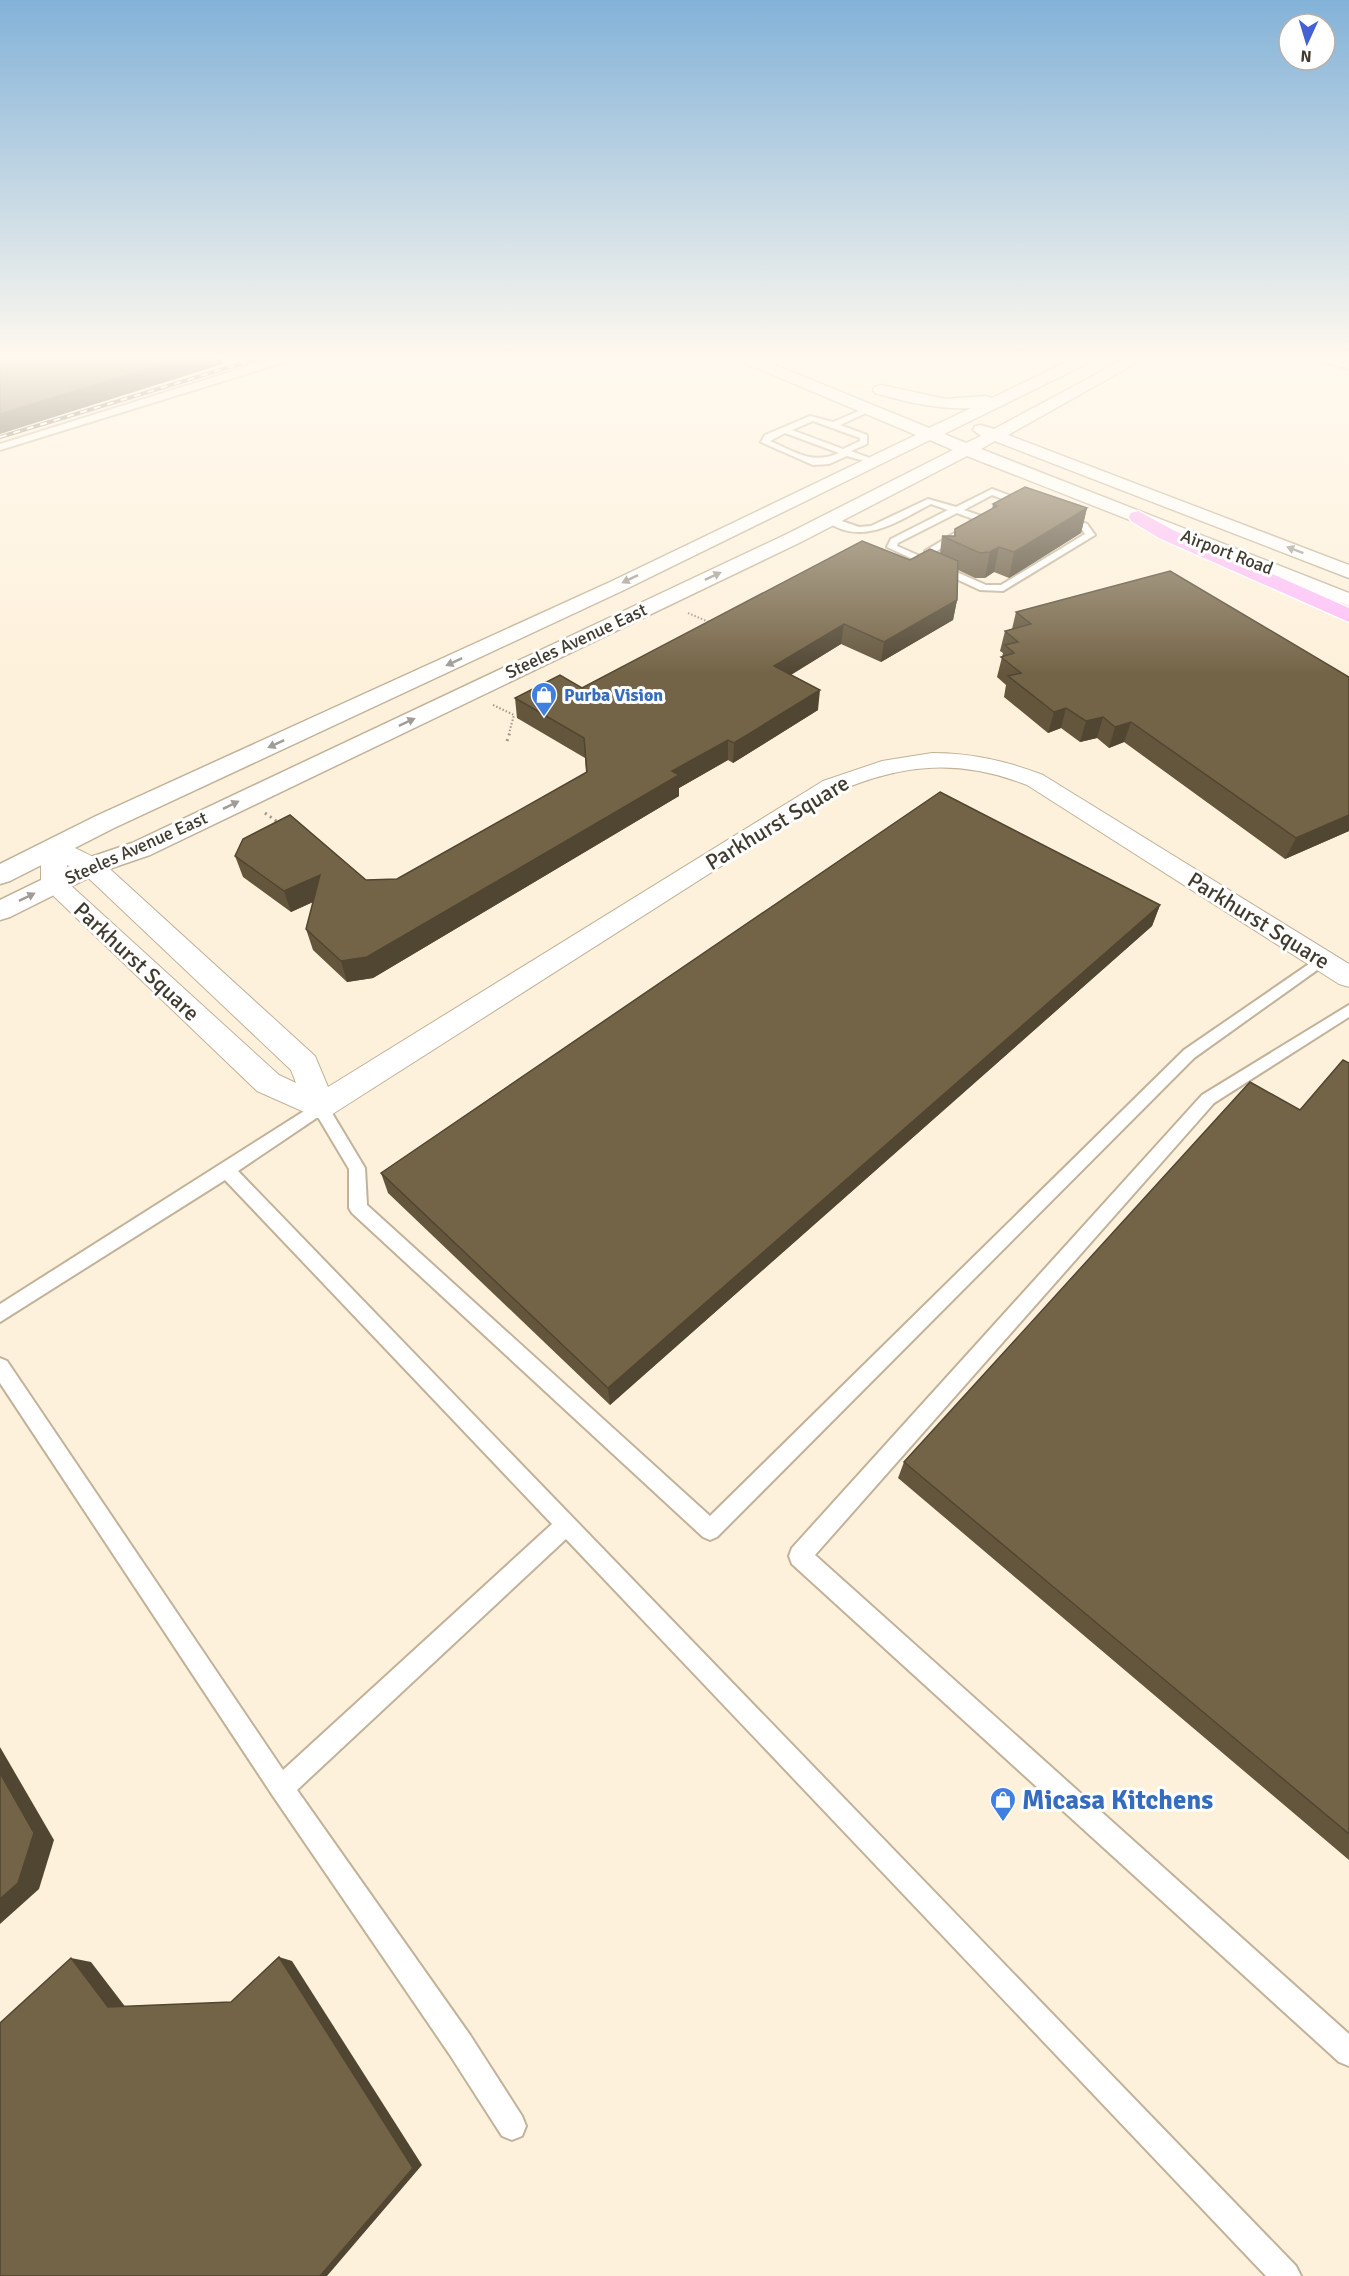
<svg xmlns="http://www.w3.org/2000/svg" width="1349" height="2276" font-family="Signika,sans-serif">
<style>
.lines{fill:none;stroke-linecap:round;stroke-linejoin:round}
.service-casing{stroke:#c1b299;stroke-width:4}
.minor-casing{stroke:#c1b299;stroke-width:2}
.secondary-casing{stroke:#c1b299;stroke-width:3}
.motorway-casing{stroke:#fff;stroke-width:3}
.path-far1{stroke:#a19787;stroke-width:2;stroke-dasharray:1.5 2;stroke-linecap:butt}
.path{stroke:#a19787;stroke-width:3;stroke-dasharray:2 4;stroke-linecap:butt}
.service{fill:#fff;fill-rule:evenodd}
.minor{fill:#fff;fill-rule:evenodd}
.secondary{fill:#fff;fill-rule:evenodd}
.motorway{fill:#fcbef9;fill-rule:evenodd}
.rail-casing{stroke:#6a6355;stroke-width:4}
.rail{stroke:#fff;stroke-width:2;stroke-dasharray:7;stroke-linecap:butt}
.wall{fill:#64563d}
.shaded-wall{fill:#514632}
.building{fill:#746447;stroke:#514632;stroke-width:1.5}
.oneway{fill:#a09c97}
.labels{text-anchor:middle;stroke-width:6;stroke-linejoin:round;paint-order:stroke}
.far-street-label{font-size:18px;fill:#403a2f;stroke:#fff}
.far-shop-label{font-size:18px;font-weight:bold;fill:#366cbe;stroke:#fff;text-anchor:start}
.street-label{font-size:22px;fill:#403a2f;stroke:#fff}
.near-shop-label{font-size:27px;font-weight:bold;fill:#366cbe;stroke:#fff;text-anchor:start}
</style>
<rect width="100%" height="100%" fill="#fef1db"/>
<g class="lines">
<defs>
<g id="service">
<path d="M 285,355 L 294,355 L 288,361 L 0,450 L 0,444 Z"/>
<path d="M 1302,355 L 1315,355 L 1349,365 L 1349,369 Z"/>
<path d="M 861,410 L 865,412 L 864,414 L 840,425 L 867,435 L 867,444 L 851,451 L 875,460 L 875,464 L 847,456 L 829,464 L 813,465 L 761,442 L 765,435 L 810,416 L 833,422 ZM 813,421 L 860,438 L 860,441 L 843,449 L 792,430 ZM 785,433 L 839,453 C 811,465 796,452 770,441 Z"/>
<path d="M 992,489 L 1087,524 L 1095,535 L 1003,591 L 980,590 L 887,547 L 891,539 L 948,510 L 931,504 C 898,521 861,548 825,520 L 830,517 L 859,527 L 871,526 L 928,499 L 956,507 ZM 992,495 L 1081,528 L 1085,534 L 1001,585 L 986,585 L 897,546 L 898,543 L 957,513 L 976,520 L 925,551 L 933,553 L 987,522 L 987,518 L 964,510 Z"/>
<path d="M 1322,955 L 1327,957 L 1329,960 L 1327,963 L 1194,1058 L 717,1537 L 710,1540 L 703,1537 L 352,1213 L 349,1208 L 349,1169 L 318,1117 L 238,1171 L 1296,2266 L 1301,2276 L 1266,2276 L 566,1539 L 297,1790 L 470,2035 L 522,2116 L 526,2126 L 522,2136 L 512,2140 L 502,2136 L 450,2055 L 273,1796 L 0,1383 L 0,1358 L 7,1361 L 283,1770 L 552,1524 L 225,1180 L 0,1322 L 0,1304 L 320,1101 L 326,1103 L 365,1168 L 367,1205 L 710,1516 L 1184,1050 Z"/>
<path d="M 1349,1005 L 1349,1017 L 1214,1103 L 815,1555 L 1349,2034 L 1349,2066 L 1339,2062 L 792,1564 L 789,1556 L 792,1548 L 1202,1095 Z"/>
</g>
<path id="minor" d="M 932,753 C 972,753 1006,761 1043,775 L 1349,964 L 1349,987 L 1339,984 L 1027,785 C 960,759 905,763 839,791 L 331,1115 L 320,1119 L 257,1091 L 41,884 L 41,849 L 45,843 C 64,839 83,853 100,860 L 315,1056 L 328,1087 L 823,781 L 882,761 ZM 67,865 L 82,872 L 291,1070 L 296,1083 L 279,1075 L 67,882 Z"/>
<path id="secondary" d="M 731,355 L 751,355 L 929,428 L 971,408 C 938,410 907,402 875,393 L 873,390 L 875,387 L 881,385 L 946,399 L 986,396 L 992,398 L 1081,355 L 1100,355 L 1098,358 L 944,434 L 966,443 L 981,436 L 973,430 L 975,426 L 981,425 L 994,429 L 1132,355 L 1150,355 L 1008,435 L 1349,565 L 1349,578 L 995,441 L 981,449 L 1349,593 L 1349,606 L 967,456 L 801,542 L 150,855 L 100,872 L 10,917 L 0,920 L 0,900 L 82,860 L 132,843 L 787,534 L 953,450 L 930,440 L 624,590 L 114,828 L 10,881 L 0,884 L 0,864 L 96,816 L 610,582 L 916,435 L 733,358 Z"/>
<path id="motorway" d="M 1138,511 L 1173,530 L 1349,608 L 1349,622 L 1159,538 L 1131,521 L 1129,517 L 1131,513 Z"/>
</defs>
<use href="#service" class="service-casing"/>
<use href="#minor" class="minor-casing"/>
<use href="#secondary" class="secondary-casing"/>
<use href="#motorway" class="motorway-casing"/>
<g class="path-far1">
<path d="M 688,613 L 711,623"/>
<path d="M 493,705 L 514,715 L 509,733"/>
</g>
<g class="path">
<path d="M 507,741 L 510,732"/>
<path d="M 265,813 L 279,823"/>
</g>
<use href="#service" class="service"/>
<use href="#minor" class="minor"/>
<use href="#secondary" class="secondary"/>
<use href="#motorway" class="motorway"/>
<defs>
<path id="rail" d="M 0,437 L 266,356"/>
</defs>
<use href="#rail" class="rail-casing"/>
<use href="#rail" class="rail"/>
</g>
<g class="wall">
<path d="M 993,504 L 1087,508 L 1081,533 L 1009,578 L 994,572 L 985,578 L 975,578 L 958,570 L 957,600 L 953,620 L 881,662 L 841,644 L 791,675 L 818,710 L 733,763 L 728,760 L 679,788 L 679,796 L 373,978 L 347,982 L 313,950 L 306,929 L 313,902 L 291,912 L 243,877 L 235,856 L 366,880 L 397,879 L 586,773 L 585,758 L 517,718 L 515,698 L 582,688 L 910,560 L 940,553 L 942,536 L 954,536 L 955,529 L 992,509 Z"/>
<path d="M 1016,612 L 1349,831 L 1285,859 L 1124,742 L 1109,748 L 1097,738 L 1080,742 L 1061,728 L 1048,733 L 1004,697 L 1006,685 L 997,677 L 1003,653 L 1000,651 L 1005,631 L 1012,629 Z"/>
<path d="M 1160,905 L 1152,926 L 610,1405 L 388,1193 L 381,1173 Z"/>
<path d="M 1349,1063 L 1349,1860 L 898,1478 L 904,1462 L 1300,1110 Z"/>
</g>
<g class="shaded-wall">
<path d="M 192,355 L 220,355 L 223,364 L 0,434 L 0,414 Z"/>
<path d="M 1087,508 L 1081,533 L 1009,578 L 1014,552 Z"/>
<path d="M 999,547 L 994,572 L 985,578 L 990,552 Z"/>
<path d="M 957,600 L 953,620 L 881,662 L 884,642 Z"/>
<path d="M 844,624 L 841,644 L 772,686 L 774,666 Z"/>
<path d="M 820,690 L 818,710 L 733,763 L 734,743 Z"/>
<path d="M 1066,708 L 1061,728 L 1048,733 L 1054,712 Z"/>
<path d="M 1103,717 L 1097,738 L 1080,742 L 1086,721 Z"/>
<path d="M 1131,722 L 1124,742 L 1109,748 L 1115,727 Z"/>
<path d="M 728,740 L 728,760 L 679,788 L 679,796 L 373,978 L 347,982 L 341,961 L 672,771 Z"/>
<path d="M 1349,815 L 1349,831 L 1285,859 L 1296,838 Z"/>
<path d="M 320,875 L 326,896 L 291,912 L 284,891 Z"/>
<path d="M 1160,905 L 1152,926 L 610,1405 L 608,1388 Z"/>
<path d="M 0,1747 L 54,1840 L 39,1889 L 0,1924 Z"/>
<path d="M 279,1957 L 292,1961 L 422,2165 L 327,2276 L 320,2276 Z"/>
<path d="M 71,1958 L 91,1962 L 127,2009 L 108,2007 Z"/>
</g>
<g class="building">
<path d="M 0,355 L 192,355 L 0,414 Z"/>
<path d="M 1025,487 L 1087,508 L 1014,552 L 999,547 L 990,552 L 980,553 L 942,536 L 955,536 L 955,529 L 997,506 L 993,504 Z"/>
<path d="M 862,541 L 910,560 L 930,549 L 958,561 L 957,600 L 884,642 L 844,624 L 774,666 L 820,690 L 734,743 L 728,740 L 672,771 L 679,775 L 367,957 L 341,961 L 306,929 L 320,875 L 284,891 L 235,856 L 243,839 L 290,815 L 366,880 L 397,879 L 587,772 L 584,738 L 515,698 L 560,675 L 582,688 Z"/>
<path d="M 1170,571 L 1349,677 L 1349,815 L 1296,838 L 1131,722 L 1115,727 L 1103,717 L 1086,721 L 1066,708 L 1054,712 L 1008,676 L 1021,673 L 1001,657 L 1014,653 L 1005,645 L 1018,642 L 1005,631 L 1031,624 L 1016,612 Z"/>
<path d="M 940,792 L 1160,905 L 608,1388 L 381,1173 Z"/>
<path d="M 1343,1060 L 1349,1063 L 1349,1834 L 904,1462 L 1250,1082 L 1300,1110 Z"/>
<path d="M 0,1773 L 34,1833 L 18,1883 L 0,1899 Z"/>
<path d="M 279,1957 L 413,2168 L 320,2276 L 0,2276 L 0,2023 L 71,1958 L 108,2007 L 231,2002 Z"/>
</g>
<defs><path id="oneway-solid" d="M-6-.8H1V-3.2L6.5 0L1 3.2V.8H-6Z" transform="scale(1.5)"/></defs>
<g class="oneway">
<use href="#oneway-solid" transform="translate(1295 550) rotate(-159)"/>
<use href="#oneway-solid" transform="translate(713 576) rotate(-25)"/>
<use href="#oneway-solid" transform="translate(630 579) rotate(154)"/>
<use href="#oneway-solid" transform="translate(454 662) rotate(155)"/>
<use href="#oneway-solid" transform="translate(407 722) rotate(-25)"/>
<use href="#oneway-solid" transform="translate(276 744) rotate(155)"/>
<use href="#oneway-solid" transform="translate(231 805) rotate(-26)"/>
<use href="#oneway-solid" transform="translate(27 897) rotate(-26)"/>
</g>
<linearGradient id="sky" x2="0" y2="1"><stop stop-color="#83b2d8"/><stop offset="0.53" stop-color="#fff9ef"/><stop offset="1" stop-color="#fff9ef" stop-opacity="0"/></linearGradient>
<rect width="1349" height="674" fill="url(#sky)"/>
<defs>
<symbol id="shop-pin" viewBox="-11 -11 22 30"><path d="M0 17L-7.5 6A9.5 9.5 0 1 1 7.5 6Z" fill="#3f7fe0" stroke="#fff"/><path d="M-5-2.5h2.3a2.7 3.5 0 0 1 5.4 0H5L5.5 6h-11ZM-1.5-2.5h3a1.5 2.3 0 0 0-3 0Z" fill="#fff"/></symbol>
</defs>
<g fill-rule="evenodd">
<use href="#shop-pin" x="529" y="680" width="30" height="40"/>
<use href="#shop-pin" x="988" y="1785" width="30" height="40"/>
</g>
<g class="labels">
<g class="far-street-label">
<text transform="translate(1227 552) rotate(21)" y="6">Airport Road</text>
<text transform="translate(576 641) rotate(-25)" y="6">Steeles Avenue East</text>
<text transform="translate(136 848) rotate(-24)" y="6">Steeles Avenue East</text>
</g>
<g class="far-shop-label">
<text x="564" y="701">Purba Vision</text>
</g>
<g class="street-label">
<text transform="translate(777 822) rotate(-31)" y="8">Parkhurst Square</text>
<text transform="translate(1259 920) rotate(32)" y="8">Parkhurst Square</text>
<text transform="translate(137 961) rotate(43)" y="8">Parkhurst Square</text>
</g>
<g class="near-shop-label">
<text x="1022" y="1809">Micasa Kitchens</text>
</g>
</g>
<g transform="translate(1307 42) rotate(184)"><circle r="28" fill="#ffffff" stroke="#b3b0ac" stroke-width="1.5"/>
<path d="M0-4.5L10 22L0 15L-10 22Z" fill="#4560d3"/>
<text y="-9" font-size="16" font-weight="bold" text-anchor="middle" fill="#403a2f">N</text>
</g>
</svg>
